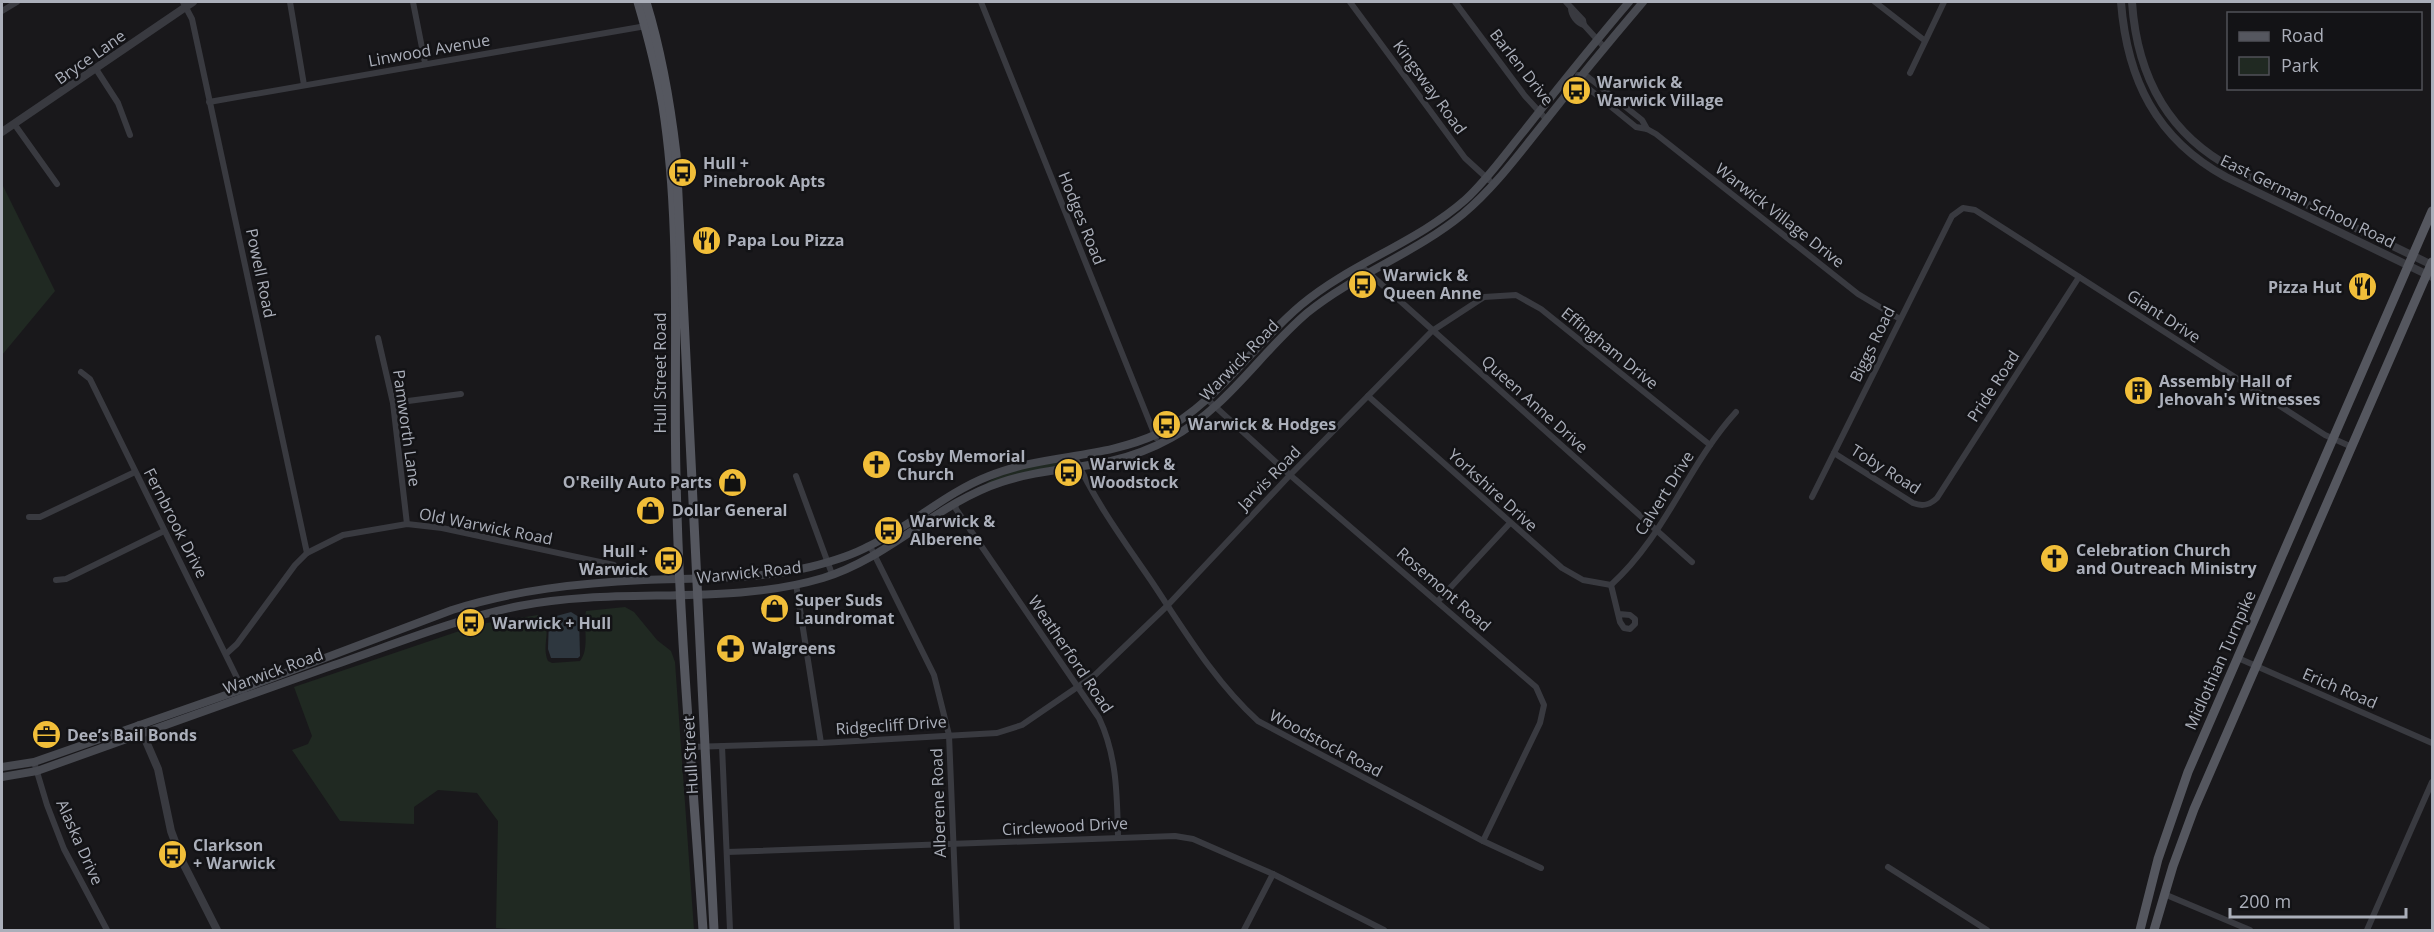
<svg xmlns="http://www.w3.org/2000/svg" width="2434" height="932" font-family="'Open Sans',sans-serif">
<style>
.green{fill:#202922}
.water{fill:#2e373f}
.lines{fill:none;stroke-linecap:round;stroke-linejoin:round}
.minor{stroke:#393a40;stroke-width:6}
.tertiary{stroke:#393a40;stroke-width:8}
.secondary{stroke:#474950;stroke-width:8}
.primary{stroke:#55575f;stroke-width:9}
.labels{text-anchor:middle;stroke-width:5;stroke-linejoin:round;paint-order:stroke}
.street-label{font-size:16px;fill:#abafba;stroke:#131316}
.poi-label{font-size:16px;font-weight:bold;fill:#abafba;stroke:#131316;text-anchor:start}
</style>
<rect width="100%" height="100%" fill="#19181b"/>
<g class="green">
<path d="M 2,184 L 55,291 L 2,355 Z"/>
<path d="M 1068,463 L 1068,464 L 985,484 C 1004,471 1045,461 1068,463 Z"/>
<path d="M 625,607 L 634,612 L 657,640 L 671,651 L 675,662 L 694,930 L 524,930 L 496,928 L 498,821 L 477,793 L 438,790 L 414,807 L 414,824 L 340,821 L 292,750 L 308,744 L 312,736 L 294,687 L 480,624 L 538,615 L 543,615 C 552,630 541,646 548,661 L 552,663 L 580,661 C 590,649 583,626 586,611 Z"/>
</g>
<path class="water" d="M 571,612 L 579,617 L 580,656 L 578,658 L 551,658 L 548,649 L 549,618 Z"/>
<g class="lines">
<g class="minor">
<path d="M 183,2 L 192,19 L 307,553"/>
<path d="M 290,2 L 304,85"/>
<path d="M 413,2 L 425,63"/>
<path d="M 981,2 L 1156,438"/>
<path d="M 1350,2 L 1465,158 L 1489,180"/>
<path d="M 1455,2 L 1525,96 L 1546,119"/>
<path d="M 1566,2 L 1583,20 L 1584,25"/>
<path d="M 1875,2 L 1924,40"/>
<path d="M 1571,8 C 1571,15 1577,23 1584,25 L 1604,47"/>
<path d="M 2,11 L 17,2"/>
<path d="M 96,69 L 118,103 L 130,135"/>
<path d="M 1910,73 L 1944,2"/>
<path d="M 1578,75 L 1588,77 L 1642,120 L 1647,129"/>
<path d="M 1581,77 L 1583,84 L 1636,127 L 1647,129 L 1656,134 L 1858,294 L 1900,319"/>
<path d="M 209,102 L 646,26"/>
<path d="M 15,125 L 57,184"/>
<path d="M 1361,266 L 1692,562"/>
<path d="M 378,338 L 393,403 L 407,524"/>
<path d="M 81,372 L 90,379 L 244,692"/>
<path d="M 1368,396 L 1562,568 L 1583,580 L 1611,585"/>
<path d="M 1208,400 L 1290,475 L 1536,687 L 1544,705 L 1540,723 L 1483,841"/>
<path d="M 393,403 L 461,394"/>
<path d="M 1834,453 L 1913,503 C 1923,507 1930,505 1937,498 L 2079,277"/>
<path d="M 1075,457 C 1095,502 1124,541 1152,582 C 1184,630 1215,682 1258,721 L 1483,841 L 1541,868"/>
<path d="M 796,476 L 832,574"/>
<path d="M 1812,497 L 1952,216 L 1963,208 L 1975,210 L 2325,435 L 2352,447"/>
<path d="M 955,503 L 956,509 L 1099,718 C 1117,756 1117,795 1118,836"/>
<path d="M 29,517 L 40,517 L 135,472"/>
<path d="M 870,546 L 934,675 L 949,735 L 957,930"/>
<path d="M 56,580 L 66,579 L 164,531"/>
<path d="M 796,584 L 821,743"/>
<path d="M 1611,585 C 1666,535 1687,466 1736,412"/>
<path d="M 1611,585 L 1620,622 L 1624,628 L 1630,629 L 1635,624 L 1635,619 L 1630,615 L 1619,614"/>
<path d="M 1438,601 L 1510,523"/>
<path d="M 226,654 L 237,644 L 295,565 L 307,553 L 343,535 L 407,524 L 442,528 L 614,565"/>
<path d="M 2238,658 L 2432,743"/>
<path d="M 722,746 L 730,930"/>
<path d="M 690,747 L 821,743 L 997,733 L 1022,725 L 1095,675 L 1167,606 L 1290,475 L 1432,331 L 1484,297 L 1516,295 L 1541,309 L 1710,445"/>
<path d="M 34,762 L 47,805 L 64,849 L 107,930"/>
<path d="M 727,852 L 1175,836 L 1193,839 L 1273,874 L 1384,930"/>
<path d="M 1888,867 L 1987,930"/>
<path d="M 2164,894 L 2250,930"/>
<path d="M 1244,930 L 1273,874"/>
<path d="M 2367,930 L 2432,782"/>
</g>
<g class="tertiary">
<path d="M 2121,2 C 2127,79 2156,139 2226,177 L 2432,277"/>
<path d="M 2132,2 C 2137,76 2167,134 2234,169 L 2432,265"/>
<path d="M 2,132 L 193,2"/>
<path d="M 139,725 L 158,769 L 171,831 L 183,863 L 217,930"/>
</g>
<g class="secondary">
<path d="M 2,767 L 34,762 L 243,689 L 452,610 C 515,590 579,583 644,580 C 700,578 755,580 810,567 C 830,562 851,556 869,546 C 911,526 945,493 989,476 C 1043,454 1103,459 1157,434 C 1217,404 1251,347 1301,305 C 1351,263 1416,243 1465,200 C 1487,180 1505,154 1524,131 C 1558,88 1593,44 1629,2"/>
<path d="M 2,777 L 37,771 C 136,736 235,701 334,665 C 395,644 456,619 519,606 C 619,586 725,607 823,578 C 889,558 937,503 1002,482 C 1037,470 1075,469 1111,461 C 1132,456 1153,448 1171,438 C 1227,408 1260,353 1307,313 C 1355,274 1416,253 1463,214 C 1494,188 1518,155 1543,124 C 1576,82 1609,42 1643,2"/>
</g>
<g class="primary">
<path d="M 638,2 C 648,36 657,71 663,106 C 682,228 673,354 676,476 C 679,627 693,780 703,930"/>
<path d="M 646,2 C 661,51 670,102 676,154 L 714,930"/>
<path d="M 2140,930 L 2158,859 L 2188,772 L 2432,211"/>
<path d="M 2154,930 L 2173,866 L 2194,809 L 2432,262"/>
</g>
</g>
<defs>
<symbol id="bus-disc" viewBox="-11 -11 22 22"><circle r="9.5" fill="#f1be39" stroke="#131316"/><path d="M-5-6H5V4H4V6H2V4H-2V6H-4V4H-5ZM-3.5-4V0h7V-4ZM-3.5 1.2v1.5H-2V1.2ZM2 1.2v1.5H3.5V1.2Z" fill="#111"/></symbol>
<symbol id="restaurant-disc" viewBox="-11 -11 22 22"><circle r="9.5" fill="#f1be39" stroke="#131316"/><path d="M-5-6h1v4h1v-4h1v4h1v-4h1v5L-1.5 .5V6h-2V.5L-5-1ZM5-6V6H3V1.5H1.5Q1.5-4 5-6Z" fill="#111"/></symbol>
<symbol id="building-disc" viewBox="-11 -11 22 22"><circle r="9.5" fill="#f1be39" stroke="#131316"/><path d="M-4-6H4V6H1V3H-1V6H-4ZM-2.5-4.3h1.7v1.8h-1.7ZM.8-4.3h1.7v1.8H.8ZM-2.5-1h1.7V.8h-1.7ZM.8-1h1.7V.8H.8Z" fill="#111"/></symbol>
<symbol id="church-disc" viewBox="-11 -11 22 22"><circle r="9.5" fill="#f1be39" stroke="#131316"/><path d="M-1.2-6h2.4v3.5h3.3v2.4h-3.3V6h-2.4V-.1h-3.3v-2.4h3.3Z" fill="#111"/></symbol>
<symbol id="shop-disc" viewBox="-11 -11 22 22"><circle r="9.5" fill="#f1be39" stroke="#131316"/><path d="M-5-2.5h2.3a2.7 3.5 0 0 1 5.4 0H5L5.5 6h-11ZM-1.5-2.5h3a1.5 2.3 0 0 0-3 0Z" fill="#111"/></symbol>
<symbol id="pharmacy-disc" viewBox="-11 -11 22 22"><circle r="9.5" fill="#f1be39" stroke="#131316"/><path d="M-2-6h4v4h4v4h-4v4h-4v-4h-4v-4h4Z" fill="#111"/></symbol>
<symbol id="office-disc" viewBox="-11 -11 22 22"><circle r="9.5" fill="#f1be39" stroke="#131316"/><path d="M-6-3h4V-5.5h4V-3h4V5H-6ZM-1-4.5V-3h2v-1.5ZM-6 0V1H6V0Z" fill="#111"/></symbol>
</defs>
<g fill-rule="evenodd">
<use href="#bus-disc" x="1560" y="74" width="33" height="33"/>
<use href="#bus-disc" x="666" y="156" width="33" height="33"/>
<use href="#restaurant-disc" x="690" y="224" width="33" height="33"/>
<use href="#bus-disc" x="1346" y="268" width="33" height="33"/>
<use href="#restaurant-disc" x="2346" y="270" width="33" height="33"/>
<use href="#building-disc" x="2122" y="374" width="33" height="33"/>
<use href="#bus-disc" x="1150" y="408" width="33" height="33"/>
<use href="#church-disc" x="860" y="448" width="33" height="33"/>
<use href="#bus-disc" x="1052" y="456" width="33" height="33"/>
<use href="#shop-disc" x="716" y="466" width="33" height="33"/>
<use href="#shop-disc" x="634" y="494" width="33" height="33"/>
<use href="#bus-disc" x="872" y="514" width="33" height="33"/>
<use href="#church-disc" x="2038" y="542" width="33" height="33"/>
<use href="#bus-disc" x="652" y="544" width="33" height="33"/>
<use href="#shop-disc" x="758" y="592" width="33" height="33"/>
<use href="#bus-disc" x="454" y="606" width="33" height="33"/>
<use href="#pharmacy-disc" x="714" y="632" width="33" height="33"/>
<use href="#office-disc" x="30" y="718" width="33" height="33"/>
<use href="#bus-disc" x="156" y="838" width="33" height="33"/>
</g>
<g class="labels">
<g class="street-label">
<text transform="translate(429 50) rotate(-10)" y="6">Linwood Avenue</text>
<text transform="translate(90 57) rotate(-35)" y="6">Bryce Lane</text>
<text transform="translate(1522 67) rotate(52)" y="6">Barlen Drive</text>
<text transform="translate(1430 87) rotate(54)" y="6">Kingsway Road</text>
<text transform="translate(2308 201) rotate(26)" y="6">East German School Road</text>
<text transform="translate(1780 215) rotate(38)" y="6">Warwick Village Drive</text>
<text transform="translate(1082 218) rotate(68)" y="6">Hodges Road</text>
<text transform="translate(261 273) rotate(78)" y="6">Powell Road</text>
<text transform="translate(2164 316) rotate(33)" y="6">Giant Drive</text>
<text transform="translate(1872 344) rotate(-64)" y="6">Biggs Road</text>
<text transform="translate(1610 348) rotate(39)" y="6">Effingham Drive</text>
<text transform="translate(1239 360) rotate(-46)" y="6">Warwick Road</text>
<text transform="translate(660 373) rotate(-90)" y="6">Hull Street Road</text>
<text transform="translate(1993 386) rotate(-57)" y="6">Pride Road</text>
<text transform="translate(1535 404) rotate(42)" y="6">Queen Anne Drive</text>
<text transform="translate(407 428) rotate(82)" y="6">Pamworth Lane</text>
<text transform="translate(1886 469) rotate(32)" y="6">Toby Road</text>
<text transform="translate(1269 478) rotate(-46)" y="6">Jarvis Road</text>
<text transform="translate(1493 490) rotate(42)" y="6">Yorkshire Drive</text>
<text transform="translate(1664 493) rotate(-58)" y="6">Calvert Drive</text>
<text transform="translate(176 523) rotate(63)" y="6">Fernbrook Drive</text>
<text transform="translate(486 526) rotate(11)" y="6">Old Warwick Road</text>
<text transform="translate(749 572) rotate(-6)" y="6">Warwick Road</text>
<text transform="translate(1444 589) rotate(41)" y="6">Rosemont Road</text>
<text transform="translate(1071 654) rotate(56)" y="6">Weatherford Road</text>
<text transform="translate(2220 660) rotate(-66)" y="6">Midlothian Turnpike</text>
<text transform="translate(273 671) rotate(-20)" y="6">Warwick Road</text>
<text transform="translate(2340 688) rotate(23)" y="6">Erich Road</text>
<text transform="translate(891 725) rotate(-4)" y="6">Ridgecliff Drive</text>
<text transform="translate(1326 743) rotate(28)" y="6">Woodstock Road</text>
<text transform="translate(690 755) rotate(-93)" y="6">Hull Street</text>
<text transform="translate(938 803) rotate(-92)" y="6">Alberene Road</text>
<text transform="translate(1065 826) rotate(-3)" y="6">Circlewood Drive</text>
<text transform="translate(80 842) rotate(66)" y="6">Alaska Drive</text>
</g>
<g class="poi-label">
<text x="1597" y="88">Warwick &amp;<tspan x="1597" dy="18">Warwick Village</tspan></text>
<text x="703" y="169">Hull +<tspan x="703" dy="18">Pinebrook Apts</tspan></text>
<text x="727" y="246">Papa Lou Pizza</text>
<text x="1383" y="281">Warwick &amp;<tspan x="1383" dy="18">Queen Anne</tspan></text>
<text x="2342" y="293" text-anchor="end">Pizza Hut</text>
<text x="2159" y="387">Assembly Hall of<tspan x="2159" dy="18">Jehovah's Witnesses</tspan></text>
<text x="1188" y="430">Warwick &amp; Hodges</text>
<text x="897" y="462">Cosby Memorial<tspan x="897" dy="18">Church</tspan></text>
<text x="1090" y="470">Warwick &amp;<tspan x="1090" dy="18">Woodstock</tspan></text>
<text x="712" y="488" text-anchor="end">O'Reilly Auto Parts</text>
<text x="672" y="516">Dollar General</text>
<text x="910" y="527">Warwick &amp;<tspan x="910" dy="18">Alberene</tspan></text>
<text x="2076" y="556">Celebration Church<tspan x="2076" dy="18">and Outreach Ministry</tspan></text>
<text x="648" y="557" text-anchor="end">Hull +<tspan x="648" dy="18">Warwick</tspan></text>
<text x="795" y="606">Super Suds<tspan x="795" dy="18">Laundromat</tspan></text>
<text x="492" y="629">Warwick + Hull</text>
<text x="752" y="654">Walgreens</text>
<text x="67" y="741">Dee’s Bail Bonds</text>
<text x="193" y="851">Clarkson<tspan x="193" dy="18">+ Warwick</tspan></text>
</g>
</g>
<rect width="2434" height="932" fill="none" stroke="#abafba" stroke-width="6"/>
<rect x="2227" y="12" width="195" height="78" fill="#131316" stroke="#505158" stroke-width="1.5"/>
<rect x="2239" y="32" width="30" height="9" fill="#55575f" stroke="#505158" stroke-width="1.5"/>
<text x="2281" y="42" font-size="18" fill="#abafba">Road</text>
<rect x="2239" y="57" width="30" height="18" fill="#202922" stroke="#505158" stroke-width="1.5"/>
<text x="2281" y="72" font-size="18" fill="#abafba">Park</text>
<path d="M2230 908v9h176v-9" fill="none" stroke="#abafba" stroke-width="3"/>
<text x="2239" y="908" font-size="18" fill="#abafba" stroke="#131316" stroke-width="4.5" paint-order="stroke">200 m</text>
</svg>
